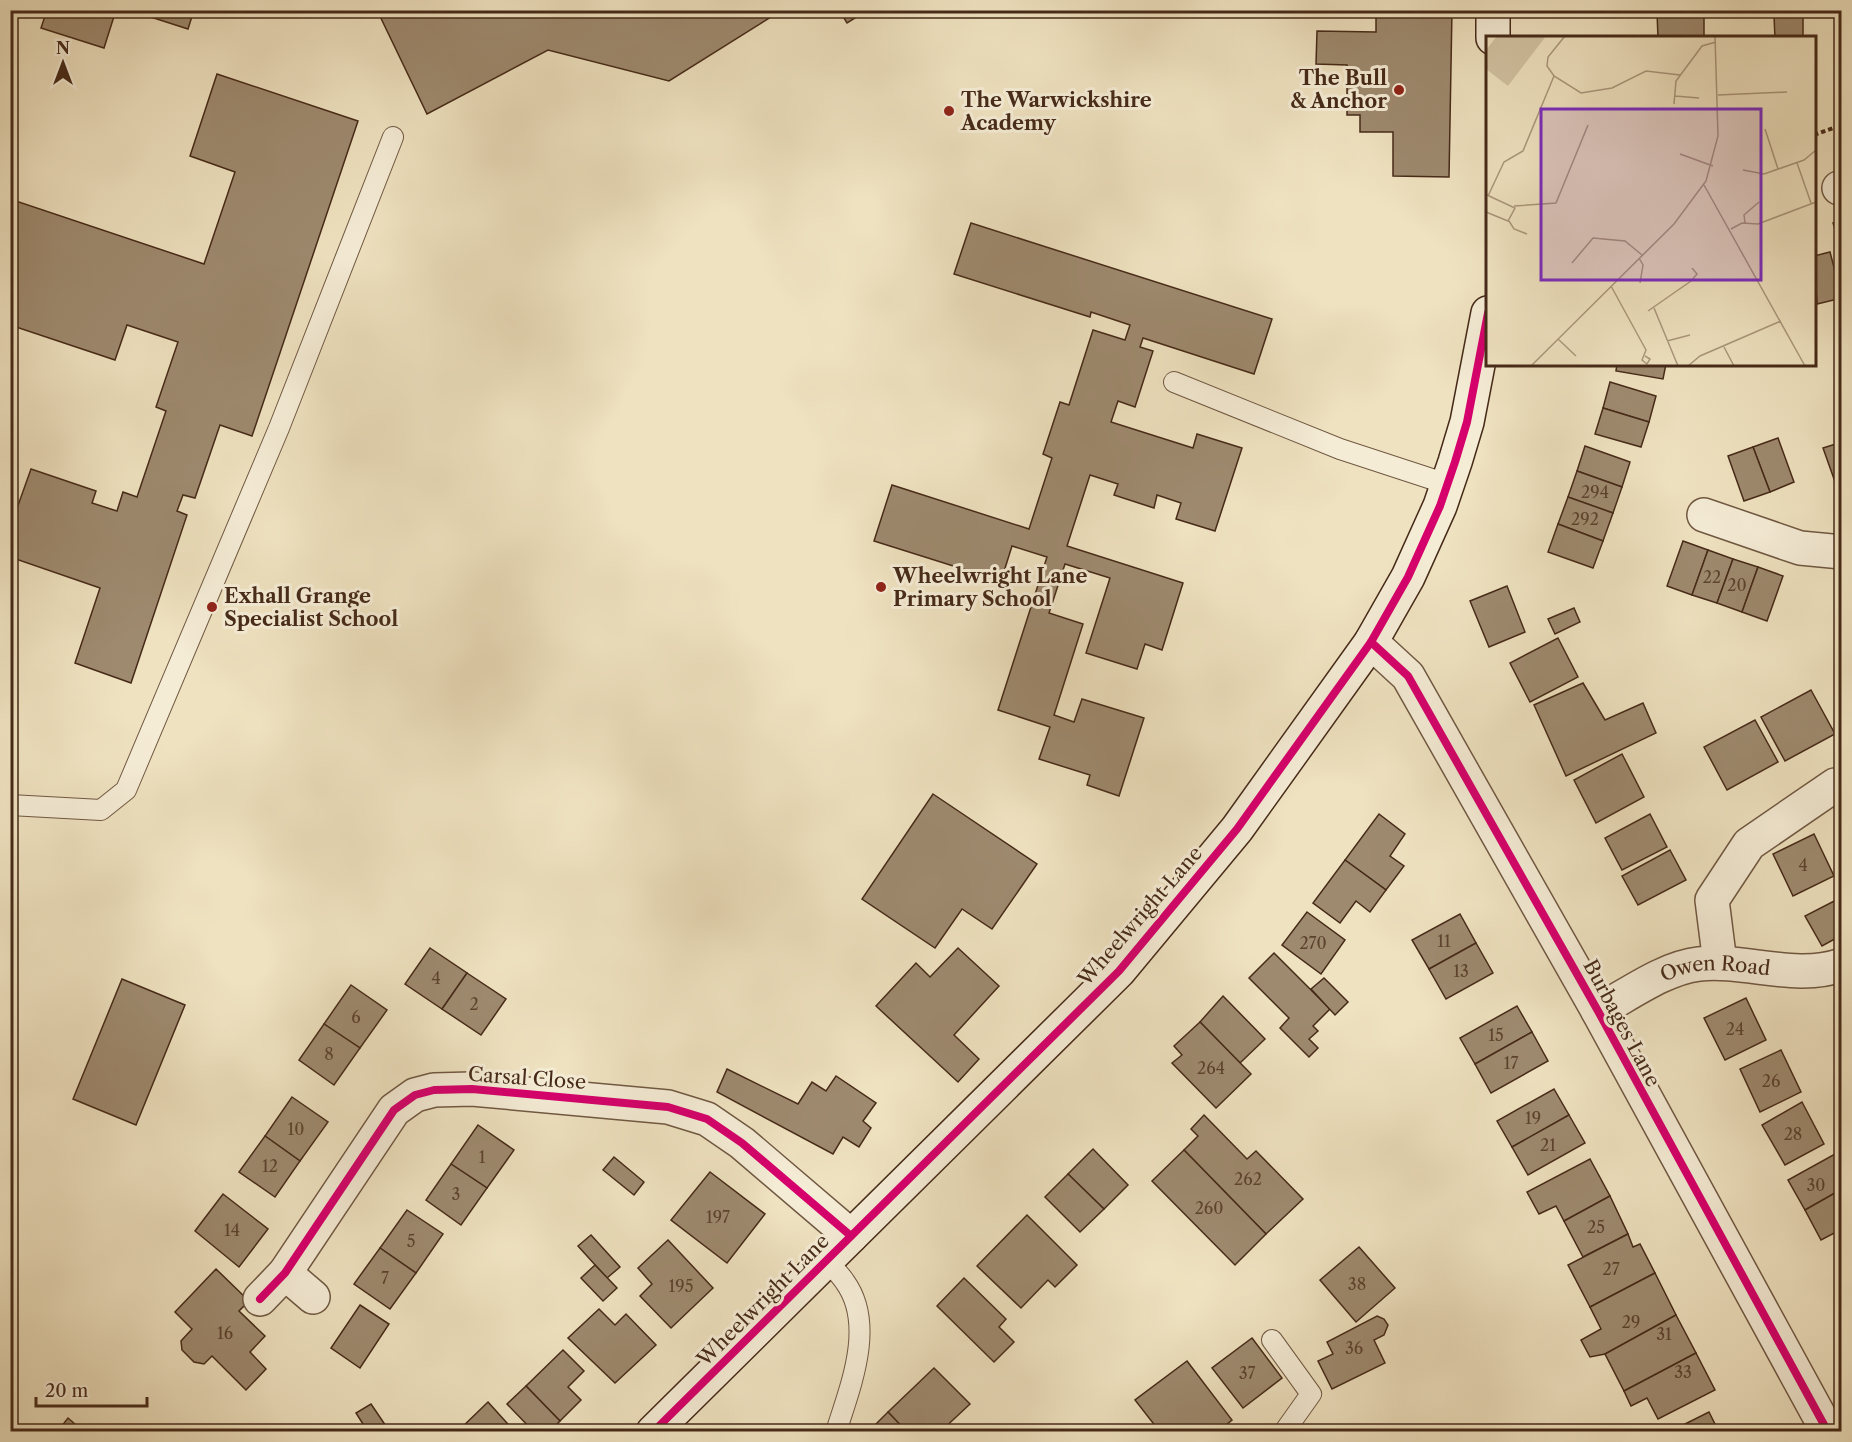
<svg xmlns="http://www.w3.org/2000/svg" width="1852" height="1442" font-family="'Libre Caslon Text',serif">
<style>
.building{fill:#9e8a6f;stroke:#462a18;stroke-width:1.5}
.lines{fill:none;stroke-linecap:round;stroke-linejoin:round}
.lane-casing{stroke:#705842;stroke-width:22}
.street-casing{stroke:#705842;stroke-width:36}
.secondary-casing{stroke:#462a18;stroke-width:36}
.path{stroke:#462a18;stroke-width:4;stroke-dasharray:4.5 3;stroke-linecap:butt}
.lane{stroke:#f5ecd6;stroke-width:20}
.street{stroke:#f5ecd6;stroke-width:33}
.secondary{stroke:#f5ecd6;stroke-width:33}
.cycleway-casing{stroke:#f5ecd6;stroke-width:11}
.cycleway{stroke:#d6006c;stroke-width:8}
.poi-dot{fill:#8f2418;stroke:#f5ecd6;stroke-width:2}
.labels{text-anchor:middle;stroke-width:6;stroke-linejoin:round;paint-order:stroke}
.number-label{font-size:16px;fill:#5c422e}
.poi-label{font-size:20px;font-weight:bold;fill:#462a18;stroke:#f5ecd6;text-anchor:start}
.street-label{font-size:20px;fill:#462a18;stroke:#f5ecd6}
.inset-road{fill:none;stroke:#ab987d;stroke-width:1.5}
.view{fill:#7b2cbf;fill-opacity:0.15;stroke:#7b2cbf;stroke-width:3}
.inset-edge{fill:none;stroke:#462a18;stroke-width:3}
</style>
<rect width="100%" height="100%" fill="#efe2c0"/>
<filter id="stains"><feTurbulence type="fractalNoise" baseFrequency=".00333" numOctaves="4"/><feColorMatrix values="0 0 0 0 .2 0 0 0 0 .09 0 0 0 0 .02 0 0 0 .5 -.17"/></filter>
<radialGradient id="worn" r=".72"><stop offset=".6" stop-color="#630" stop-opacity="0"/><stop offset="1" stop-color="#630" stop-opacity=".3"/></radialGradient>
<g class="building">
<path d="M 47,10 L 116,10 L 104,48 L 41,28 Z"/>
<path d="M 129,10 L 194,10 L 188,29 Z"/>
<path d="M 377,10 L 782,10 L 669,81 L 548,50 L 427,114 Z"/>
<path d="M 839,10 L 868,10 L 847,23 Z"/>
<path d="M 1393,10 L 1452,10 L 1449,177 L 1393,176 L 1393,132 L 1360,132 L 1360,115 L 1347,115 L 1347,65 L 1316,64 L 1317,31 L 1376,32 L 1376,15 L 1393,15 Z"/>
<path d="M 1704,11 L 1704,38 L 1658,38 L 1657,12 Z"/>
<path d="M 1803,15 L 1803,38 L 1775,38 L 1774,16 Z"/>
<path d="M 217,74 L 358,121 L 252,436 L 220,425 L 195,498 L 183,495 L 177,511 L 187,515 L 131,683 L 75,663 L 100,588 L 10,557 L 10,528 L 31,469 L 96,491 L 92,503 L 117,511 L 123,492 L 137,497 L 166,411 L 156,407 L 178,342 L 127,325 L 115,360 L 10,325 L 10,199 L 204,264 L 235,172 L 190,156 Z"/>
<path d="M 1842,220 L 1842,249 L 1833,223 Z"/>
<path d="M 971,223 L 1272,319 L 1254,374 L 1143,338 L 1140,347 L 1153,351 L 1135,407 L 1118,401 L 1111,422 L 1193,448 L 1197,434 L 1242,448 L 1215,531 L 1176,519 L 1181,503 L 1157,495 L 1154,508 L 1114,495 L 1118,484 L 1090,475 L 1067,546 L 1183,583 L 1162,650 L 1145,644 L 1137,669 L 1086,653 L 1110,578 L 1065,564 L 1049,613 L 1083,624 L 1054,715 L 1074,722 L 1082,699 L 1144,718 L 1119,796 L 1087,785 L 1090,775 L 1039,759 L 1050,727 L 998,710 L 1047,557 L 1012,546 L 1001,581 L 874,541 L 892,485 L 1029,529 L 1052,458 L 1043,454 L 1060,402 L 1069,405 L 1093,330 L 1125,340 L 1130,325 L 1091,312 L 1090,317 L 954,274 Z"/>
<path d="M 1830,252 L 1842,298 L 1817,304 L 1814,256 Z"/>
<path d="M 1617,364 L 1666,364 L 1663,379 L 1616,371 Z"/>
<path d="M 1610,382 L 1656,396 L 1649,422 L 1603,408 Z"/>
<path d="M 1603,408 L 1649,422 L 1641,447 L 1595,434 Z"/>
<path d="M 1778,438 L 1794,482 L 1770,492 L 1753,447 Z"/>
<path d="M 1842,442 L 1842,492 L 1839,493 L 1823,448 Z"/>
<path d="M 1585,446 L 1630,462 L 1622,487 L 1577,471 Z"/>
<path d="M 1753,447 L 1770,492 L 1744,501 L 1728,456 Z"/>
<path d="M 1577,471 L 1622,487 L 1613,513 L 1568,497 Z"/>
<path d="M 1568,497 L 1613,513 L 1603,541 L 1558,524 Z"/>
<path d="M 1558,524 L 1603,541 L 1593,568 L 1548,552 Z"/>
<path d="M 1683,541 L 1708,550 L 1692,595 L 1667,586 Z"/>
<path d="M 1708,550 L 1733,559 L 1717,603 L 1692,595 Z"/>
<path d="M 1733,559 L 1758,567 L 1742,612 L 1717,603 Z"/>
<path d="M 1758,567 L 1783,576 L 1767,621 L 1742,612 Z"/>
<path d="M 1507,586 L 1525,632 L 1489,647 L 1470,601 Z"/>
<path d="M 1574,608 L 1580,622 L 1555,634 L 1548,619 Z"/>
<path d="M 1842,634 L 1842,654 L 1835,636 Z"/>
<path d="M 1558,638 L 1578,677 L 1530,702 L 1510,663 Z"/>
<path d="M 1583,683 L 1605,720 L 1643,703 L 1656,733 L 1566,776 L 1534,705 Z"/>
<path d="M 1811,690 L 1835,734 L 1785,761 L 1761,717 Z"/>
<path d="M 1755,720 L 1778,762 L 1727,790 L 1704,747 Z"/>
<path d="M 1622,754 L 1644,797 L 1596,823 L 1574,780 Z"/>
<path d="M 933,794 L 1037,864 L 992,929 L 962,909 L 935,948 L 862,899 Z"/>
<path d="M 1379,814 L 1405,834 L 1390,856 L 1404,866 L 1386,890 L 1345,860 Z"/>
<path d="M 1650,814 L 1667,847 L 1622,870 L 1605,838 Z"/>
<path d="M 1814,834 L 1834,876 L 1793,896 L 1773,854 Z"/>
<path d="M 1670,850 L 1686,880 L 1638,905 L 1622,876 Z"/>
<path d="M 1345,860 L 1386,890 L 1370,912 L 1356,901 L 1340,923 L 1313,903 Z"/>
<path d="M 1842,897 L 1842,935 L 1822,946 L 1805,916 Z"/>
<path d="M 1307,912 L 1345,940 L 1321,974 L 1282,945 Z"/>
<path d="M 1460,914 L 1476,943 L 1429,969 L 1412,940 Z"/>
<path d="M 1476,943 L 1493,973 L 1446,999 L 1429,969 Z"/>
<path d="M 430,948 L 467,973 L 442,1009 L 405,984 Z"/>
<path d="M 958,948 L 999,986 L 954,1035 L 979,1059 L 958,1082 L 876,1006 L 916,963 L 930,977 Z"/>
<path d="M 1274,953 L 1330,1009 L 1313,1026 L 1318,1031 L 1309,1039 L 1318,1048 L 1309,1057 L 1280,1028 L 1289,1018 L 1249,978 Z"/>
<path d="M 467,973 L 506,999 L 481,1035 L 442,1009 Z"/>
<path d="M 1324,978 L 1348,1002 L 1335,1015 L 1311,989 Z"/>
<path d="M 122,979 L 185,1005 L 136,1125 L 73,1099 Z"/>
<path d="M 351,985 L 387,1010 L 360,1048 L 324,1024 Z"/>
<path d="M 1223,996 L 1265,1039 L 1240,1063 L 1200,1022 Z"/>
<path d="M 1746,998 L 1766,1040 L 1725,1060 L 1704,1018 Z"/>
<path d="M 1517,1006 L 1532,1032 L 1475,1064 L 1460,1038 Z"/>
<path d="M 1200,1022 L 1251,1074 L 1216,1108 L 1172,1063 L 1182,1055 L 1174,1046 Z"/>
<path d="M 324,1024 L 360,1048 L 334,1085 L 299,1060 Z"/>
<path d="M 1532,1032 L 1548,1061 L 1491,1093 L 1475,1064 Z"/>
<path d="M 1781,1050 L 1801,1092 L 1760,1112 L 1740,1069 Z"/>
<path d="M 727,1069 L 798,1104 L 812,1082 L 826,1091 L 836,1076 L 876,1103 L 863,1121 L 871,1128 L 859,1147 L 843,1137 L 833,1154 L 717,1092 Z"/>
<path d="M 1554,1089 L 1569,1115 L 1512,1147 L 1497,1121 Z"/>
<path d="M 292,1097 L 328,1122 L 300,1161 L 265,1136 Z"/>
<path d="M 1802,1102 L 1824,1144 L 1785,1165 L 1762,1125 Z"/>
<path d="M 1204,1115 L 1247,1159 L 1256,1151 L 1303,1199 L 1266,1234 L 1184,1150 L 1198,1136 L 1191,1129 Z"/>
<path d="M 1569,1115 L 1585,1143 L 1528,1175 L 1512,1147 Z"/>
<path d="M 478,1125 L 514,1150 L 487,1188 L 451,1164 Z"/>
<path d="M 265,1136 L 300,1161 L 275,1197 L 239,1172 Z"/>
<path d="M 1093,1149 L 1128,1185 L 1104,1209 L 1068,1174 Z"/>
<path d="M 1184,1150 L 1266,1234 L 1235,1265 L 1152,1181 Z"/>
<path d="M 1835,1154 L 1842,1166 L 1842,1189 L 1805,1210 L 1788,1180 Z"/>
<path d="M 614,1157 L 644,1182 L 634,1195 L 603,1170 Z"/>
<path d="M 1590,1159 L 1610,1196 L 1564,1221 L 1556,1206 L 1539,1214 L 1527,1192 Z"/>
<path d="M 451,1164 L 487,1188 L 461,1225 L 426,1200 Z"/>
<path d="M 710,1172 L 765,1214 L 727,1263 L 671,1220 Z"/>
<path d="M 1068,1174 L 1104,1209 L 1080,1232 L 1045,1197 Z"/>
<path d="M 1842,1189 L 1842,1229 L 1821,1240 L 1805,1210 Z"/>
<path d="M 223,1194 L 268,1229 L 239,1267 L 195,1231 Z"/>
<path d="M 1610,1196 L 1628,1234 L 1583,1257 L 1564,1221 Z"/>
<path d="M 407,1210 L 443,1234 L 416,1273 L 380,1248 Z"/>
<path d="M 1027,1215 L 1077,1265 L 1055,1287 L 1048,1280 L 1021,1308 L 977,1266 Z"/>
<path d="M 1628,1234 L 1633,1247 L 1640,1244 L 1655,1273 L 1590,1307 L 1568,1265 Z"/>
<path d="M 591,1235 L 620,1267 L 607,1278 L 578,1246 Z"/>
<path d="M 668,1240 L 713,1288 L 671,1328 L 640,1296 L 652,1284 L 638,1268 Z"/>
<path d="M 1359,1247 L 1395,1288 L 1356,1322 L 1320,1280 Z"/>
<path d="M 380,1248 L 416,1273 L 390,1309 L 354,1284 Z"/>
<path d="M 595,1265 L 617,1288 L 603,1301 L 581,1278 Z"/>
<path d="M 216,1269 L 249,1301 L 239,1311 L 265,1336 L 250,1352 L 266,1369 L 246,1390 L 212,1356 L 204,1364 L 194,1362 L 182,1350 L 181,1341 L 192,1329 L 175,1312 Z"/>
<path d="M 1655,1273 L 1676,1315 L 1605,1354 L 1590,1357 L 1581,1340 L 1601,1329 L 1590,1307 Z"/>
<path d="M 964,1278 L 1006,1319 L 999,1327 L 1014,1342 L 994,1362 L 937,1306 Z"/>
<path d="M 360,1305 L 389,1324 L 360,1368 L 331,1348 Z"/>
<path d="M 599,1309 L 615,1325 L 626,1314 L 656,1345 L 615,1383 L 568,1338 Z"/>
<path d="M 1676,1315 L 1696,1353 L 1624,1391 L 1605,1354 Z"/>
<path d="M 1377,1316 L 1384,1319 L 1388,1325 L 1384,1335 L 1374,1340 L 1385,1363 L 1332,1389 L 1318,1361 L 1333,1354 L 1327,1342 Z"/>
<path d="M 1252,1338 L 1282,1378 L 1243,1408 L 1212,1368 Z"/>
<path d="M 563,1350 L 584,1371 L 568,1387 L 581,1400 L 560,1421 L 526,1386 Z"/>
<path d="M 1696,1353 L 1715,1390 L 1658,1419 L 1647,1398 L 1631,1406 L 1624,1391 Z"/>
<path d="M 1187,1361 L 1232,1420 L 1217,1432 L 1160,1432 L 1135,1400 Z"/>
<path d="M 934,1368 L 970,1404 L 940,1432 L 907,1432 L 888,1412 Z"/>
<path d="M 526,1386 L 560,1421 L 549,1432 L 534,1432 L 507,1404 Z"/>
<path d="M 488,1402 L 515,1432 L 457,1432 Z"/>
<path d="M 371,1404 L 390,1432 L 368,1432 L 356,1413 Z"/>
<path d="M 888,1412 L 907,1432 L 868,1432 Z"/>
<path d="M 1709,1412 L 1719,1432 L 1669,1432 Z"/>
<path d="M 68,1418 L 84,1432 L 57,1432 Z"/>
</g>
<g class="lines">
<defs>
<g id="lane">
<path d="M 1174,382 L 1340,449 L 1447,484"/>
<path d="M 10,805 L 101,810 L 126,790 L 279,428 L 393,137"/>
<path d="M 826,1260 C 832,1267 840,1274 845,1282 C 876,1325 850,1387 836,1432"/>
<path d="M 1272,1340 L 1311,1394 L 1284,1432"/>
</g>
<g id="street">
<path d="M 1839,188 L 1842,187"/>
<path d="M 1704,515 L 1800,548 L 1842,552"/>
<path d="M 1371,642 L 1408,676 L 1598,1011 L 1828,1432"/>
<path d="M 1720,963 L 1712,900 L 1749,844 L 1835,785"/>
<path id="s1" d="M 1598,1011 C 1628,995 1664,968 1699,964 C 1746,959 1795,981 1842,965"/>
<path d="M 285,1273 L 313,1297"/>
<path d="M 260,1299 L 285,1273 L 394,1110 L 415,1095 L 434,1090 L 472,1089 L 668,1107 L 707,1119 L 742,1143 L 851,1236"/>
</g>
<g id="secondary">
<path d="M 1493,10 L 1493,38"/>
<path d="M 653,1432 L 1119,971 L 1237,829 L 1371,642 L 1408,577 L 1440,506 L 1455,462 L 1467,422 L 1488,313"/>
</g>
</defs>
<use href="#lane" class="lane-casing"/>
<use href="#street" class="street-casing"/>
<use href="#secondary" class="secondary-casing"/>
<path class="path" d="M 1814,135 L 1842,125"/>
<use href="#lane" class="lane"/>
<use href="#street" class="street"/>
<use href="#secondary" class="secondary"/>
<defs>
<g id="cycleway">
<path d="M 1371,642 L 1408,676 L 1598,1011 L 1828,1432"/>
<path d="M 260,1299 L 285,1273 L 394,1110 L 415,1095 L 434,1090 L 472,1089 L 668,1107 L 707,1119 L 742,1143 L 851,1236"/>
<path d="M 653,1432 L 1119,971 L 1237,829 L 1371,642 L 1408,577 L 1440,506 L 1455,462 L 1467,422 L 1488,313"/>
</g>
</defs>
<use href="#cycleway" class="cycleway-casing"/>
<use href="#cycleway" class="cycleway"/>
</g>
<g class="poi-dot">
<circle cx="1399" cy="90" r="6"/>
<circle cx="949" cy="111" r="6"/>
<circle cx="881" cy="587" r="6"/>
<circle cx="212" cy="607" r="6"/>
</g>
<g class="labels">
<g class="number-label">
<text x="1595" y="498">294</text>
<text x="1585" y="525">292</text>
<text x="1712" y="583">22</text>
<text x="1737" y="591">20</text>
<text x="1803" y="871">4</text>
<text x="1444" y="947">11</text>
<text x="1313" y="949">270</text>
<text x="1461" y="977">13</text>
<text x="436" y="984">4</text>
<text x="474" y="1010">2</text>
<text x="356" y="1023">6</text>
<text x="1735" y="1035">24</text>
<text x="1496" y="1041">15</text>
<text x="329" y="1060">8</text>
<text x="1511" y="1069">17</text>
<text x="1211" y="1074">264</text>
<text x="1771" y="1087">26</text>
<text x="1533" y="1124">19</text>
<text x="296" y="1135">10</text>
<text x="1793" y="1140">28</text>
<text x="1548" y="1151">21</text>
<text x="482" y="1163">1</text>
<text x="270" y="1172">12</text>
<text x="1248" y="1185">262</text>
<text x="1816" y="1191">30</text>
<text x="456" y="1200">3</text>
<text x="1209" y="1214">260</text>
<text x="718" y="1223">197</text>
<text x="1596" y="1233">25</text>
<text x="232" y="1236">14</text>
<text x="411" y="1247">5</text>
<text x="1611" y="1275">27</text>
<text x="385" y="1284">7</text>
<text x="1357" y="1290">38</text>
<text x="681" y="1292">195</text>
<text x="1631" y="1328">29</text>
<text x="225" y="1339">16</text>
<text x="1664" y="1340">31</text>
<text x="1354" y="1354">36</text>
<text x="1683" y="1378">33</text>
<text x="1247" y="1379">37</text>
</g>
<g class="poi-label">
<text x="1387" y="85" text-anchor="end">The Bull<tspan x="1387" dy="23">&amp; Anchor</tspan></text>
<text x="961" y="107">The Warwickshire<tspan x="961" dy="23">Academy</tspan></text>
<text x="893" y="583">Wheelwright Lane<tspan x="893" dy="23">Primary School</tspan></text>
<text x="224" y="603">Exhall Grange<tspan x="224" dy="23">Specialist School</tspan></text>
</g>
<g class="street-label">
<text transform="translate(1140 916) rotate(-49)" y="7">Wheelwright Lane</text>
<text dy="7" stroke="none"><textPath href="#s1" startOffset="128">Owen Road</textPath></text>
<text transform="translate(1622 1023) rotate(62)" y="7">Burbages Lane</text>
<text transform="translate(527 1078) rotate(4)" y="7">Carsal Close</text>
<text transform="translate(763 1300) rotate(-45)" y="7">Wheelwright Lane</text>
</g>
</g>
<g transform="translate(1486 36)">
<rect width="330" height="330" fill="#efe2c0"/>
<path d="M 11,0 L 60,0 L 22,50 L 0,33 L 0,14 Z" fill="#d2c3a3"/>
<path class="inset-road" d="M 79,0 L 62,21 L 61,30 L 68,40 L 95,57 L 126,52 L 160,35 L 194,39M 232,59 L 301,56M 189,60 L 213,62M 188,68 L 190,45 L 216,10 L 230,6M 279,93 L 292,133M 194,118 L 227,130M 311,127 L 325,167M 257,134 L 278,138 L 318,124 L 330,114M 218,149 L 319,330M 2,160 L 18,126 L 37,115 L 68,40M 28,170 L 70,167 L 102,89M 0,176 L 22,185 L 29,172 L 1,159M 23,185 L 28,193 L 41,198M 259,187 L 258,179 L 273,166M 245,193 L 256,187 L 272,188 L 330,166M 153,222 L 157,229 L 154,247M 86,227 L 107,202 L 139,205 L 156,219M 125,250 L 160,314 L 156,324 L 161,328 L 164,323 L 159,320M 168,272 L 192,330M 162,275 L 205,245 L 211,238 L 206,232M 72,303 L 90,320M 181,305 L 204,299M 238,311 L 248,330M 45,330 L 188,188 L 220,145 L 232,100 L 229,0M 202,330 L 214,320 L 295,285"/>
<path class="view" d="M 55,73 L 275,73 L 275,244 L 55,244 Z"/>
<rect width="330" height="330" class="inset-edge"/>
</g>
<rect width="1852" height="1442" fill="none" stroke="#efe2c0" stroke-width="36"/>
<rect x="12" y="12" width="1828" height="1418" fill="none" stroke="#462a18" stroke-width="3"/>
<rect x="18" y="18" width="1816" height="1406" fill="none" stroke="#462a18" stroke-width="1.5"/>
<g transform="translate(63 63)" stroke="#f5ecd6" stroke-width="4.5" paint-order="stroke">
<path d="M0-4.5L10 22L0 15L-10 22Z" fill="#462a18"/>
<text y="-9" font-size="16" font-weight="bold" text-anchor="middle" fill="#462a18">N</text>
</g>
<path d="M36 1397v9h111v-9" fill="none" stroke="#462a18" stroke-width="3"/>
<text x="45" y="1397" font-size="18" fill="#462a18" stroke="#f5ecd6" stroke-width="4.5" paint-order="stroke">20 m</text>
<rect width="100%" height="100%" filter="url(#stains)"/>
<rect width="100%" height="100%" fill="url(#worn)"/>
</svg>
